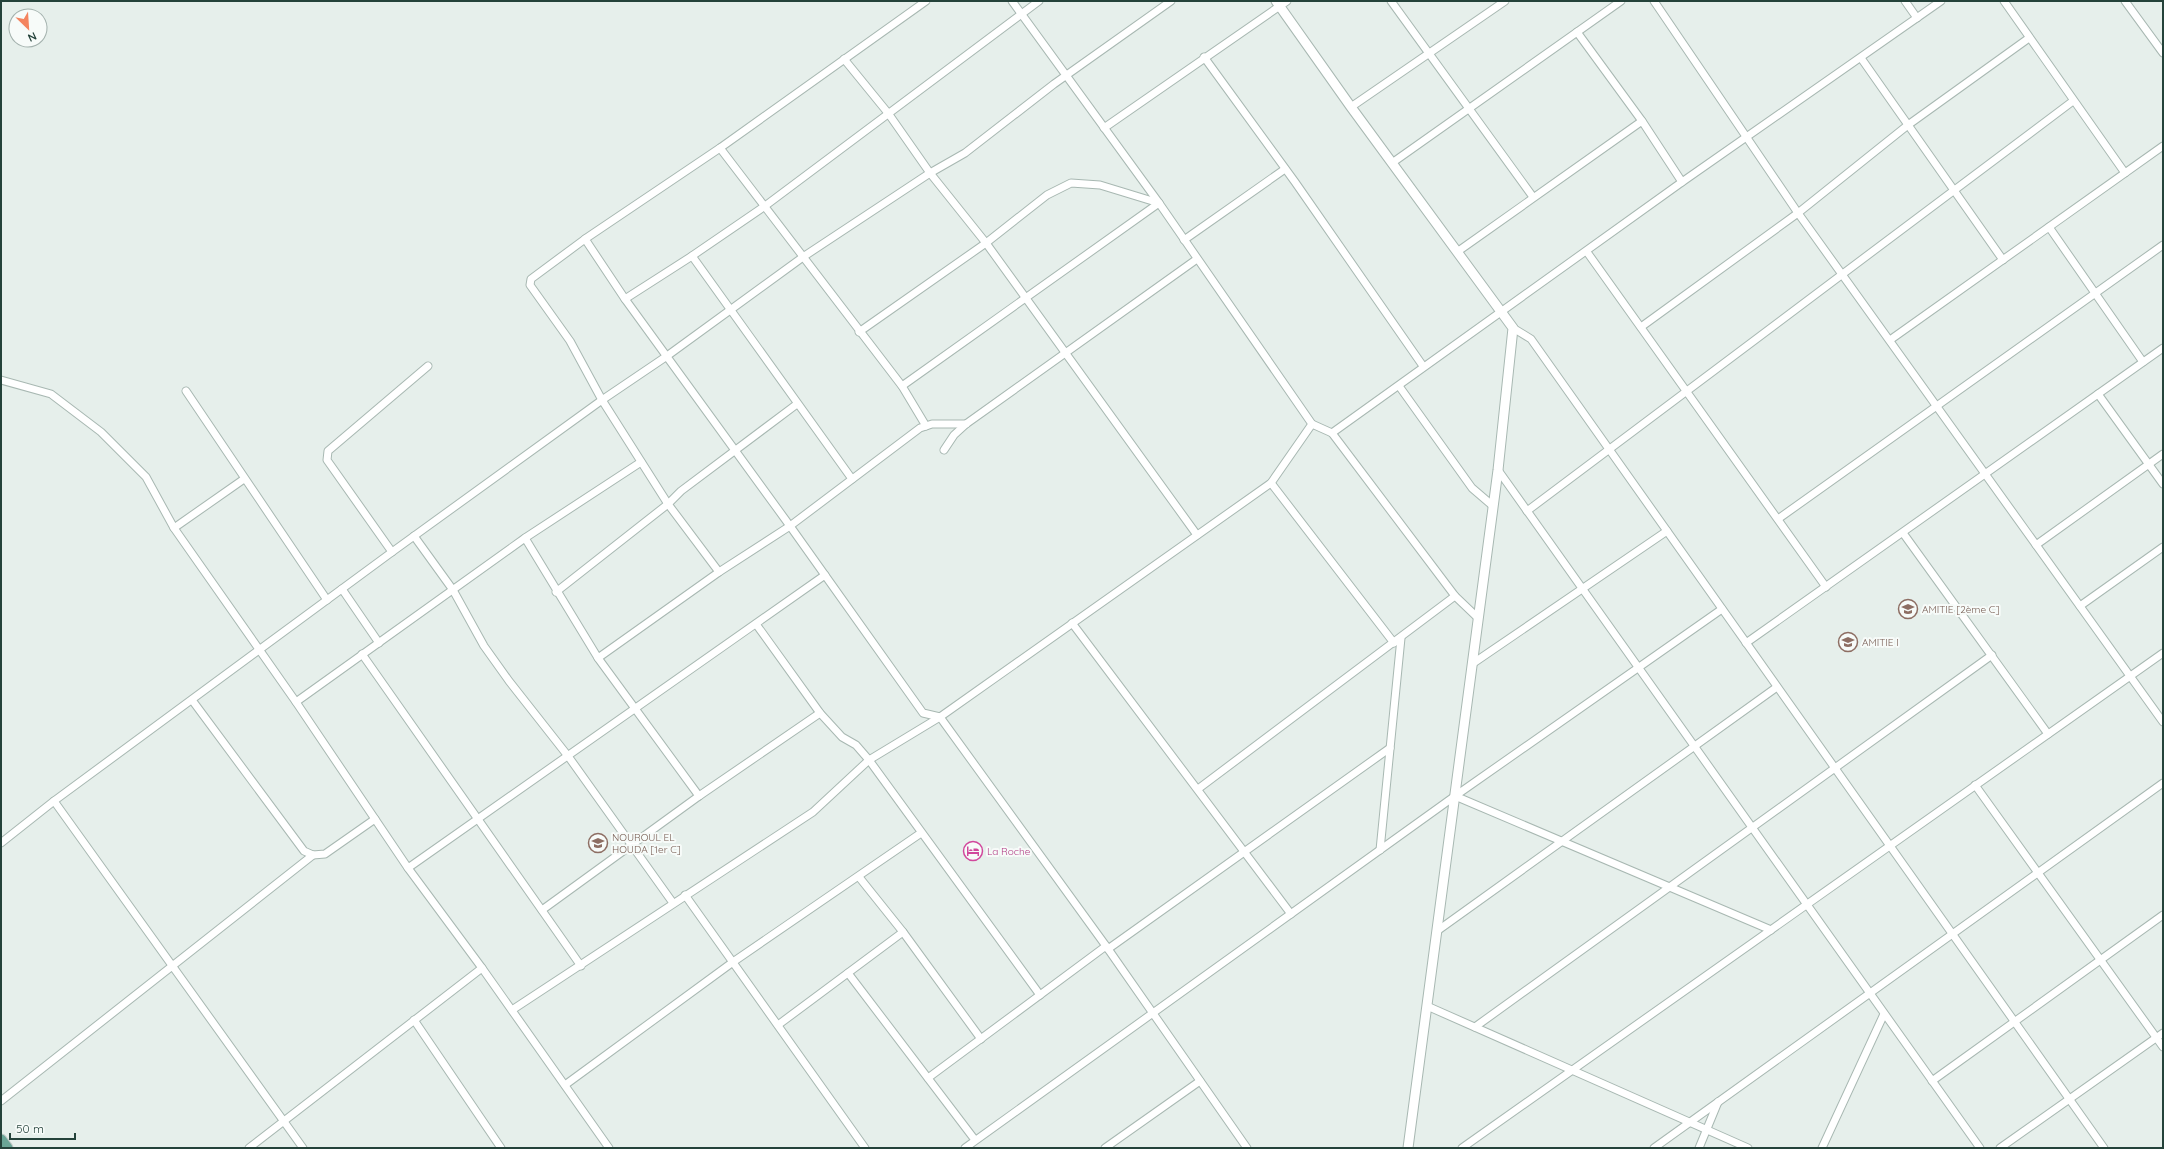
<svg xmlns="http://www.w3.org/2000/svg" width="2164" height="1149" font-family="Quicksand,sans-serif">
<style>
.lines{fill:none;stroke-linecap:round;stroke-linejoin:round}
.minor-casing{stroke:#a8b8b2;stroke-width:9}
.tertiary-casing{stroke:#a8b8b2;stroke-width:11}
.primary-casing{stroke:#c2cac8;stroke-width:13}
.minor{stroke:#fff;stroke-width:7}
.tertiary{stroke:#fff;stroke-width:9}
.primary{stroke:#6aa596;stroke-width:11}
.labels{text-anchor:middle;stroke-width:4;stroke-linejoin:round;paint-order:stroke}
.education-label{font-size:10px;fill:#785e54;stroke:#f7fbf9;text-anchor:start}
.hotel-label{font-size:10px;fill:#b23c85;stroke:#f7fbf9;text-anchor:start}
</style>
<rect width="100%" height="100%" fill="#e6efeb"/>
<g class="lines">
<defs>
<g id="minor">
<path d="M 1012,1 L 1159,203 L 1312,424"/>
<path d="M 1391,1 L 1533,197"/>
<path d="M 1654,1 L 1798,213 L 2163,722"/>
<path d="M 1905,1 L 1917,18"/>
<path d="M 2004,1 L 2125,173"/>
<path d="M 2125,1 L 2163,53"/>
<path d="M 1577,32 L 1642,121 L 1682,182"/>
<path d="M 1204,57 L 1295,182 L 1423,366"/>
<path d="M 1861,58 L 2003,260"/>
<path d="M 844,59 L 888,113 L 930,173 L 986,243 L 1197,535"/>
<path d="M 1351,107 L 1505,1"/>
<path d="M 1104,128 L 1287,1"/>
<path d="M 720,148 L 902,386 L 926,426"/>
<path d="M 1392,163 L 1621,1"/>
<path d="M 2049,227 L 2143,362"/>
<path d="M 585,239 L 531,279 L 530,285 L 570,341 L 602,400 L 668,504 L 719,572"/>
<path d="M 1184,240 L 1285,169"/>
<path d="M 1457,252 L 1642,121"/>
<path d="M 1587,252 L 1826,587"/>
<path d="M 692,256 L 625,299 L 790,526 L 923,713 L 940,717 L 1106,946 L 1247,1148"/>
<path d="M 625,299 L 585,239 L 720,148 L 926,1"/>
<path d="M 1641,327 L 1798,213 L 1908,125 L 2029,38"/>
<path d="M 1513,328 L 1531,339 L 2104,1148"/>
<path d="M 859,332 L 986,243 L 1047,195 L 1071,183 L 1100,185 L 1159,203"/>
<path d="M 1890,340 L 2163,146"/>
<path d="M 1,380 L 51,394 L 101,432 L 146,477 L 174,528 L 296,702 L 408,868 L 482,968 L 609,1148"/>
<path d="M 902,386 L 1159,203"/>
<path d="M 1399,386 L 1472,488 L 1493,506"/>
<path d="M 186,391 L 327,600"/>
<path d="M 2098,394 L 2163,484"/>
<path d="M 1332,433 L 1455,596 L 1478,618"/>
<path d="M 944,450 L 954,435 L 966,424 L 1197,259"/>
<path d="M 1498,470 L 1980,1148"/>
<path d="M 852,479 L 692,256 L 765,206 L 1039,1"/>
<path d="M 1271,483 L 1394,643"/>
<path d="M 1527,511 L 2073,101"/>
<path d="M 1778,519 L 2163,245"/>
<path d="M 174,528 L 244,479"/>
<path d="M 1903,533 L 2048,734"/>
<path d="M 414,536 L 453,590 L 484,646 L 509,681 L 568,756 L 673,903"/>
<path d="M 525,538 L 598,658 L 699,796"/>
<path d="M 2036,545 L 2163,454"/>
<path d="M 392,552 L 327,460 L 328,451 L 428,366"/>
<path d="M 342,589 L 379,643"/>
<path d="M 556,592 L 668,504 L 681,491 L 797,404"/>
<path d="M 2080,606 L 2163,547"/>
<path d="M 1072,623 L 1291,914"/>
<path d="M 756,624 L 820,713 L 842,737 L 856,745 L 869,760 L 1040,995"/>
<path d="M 1746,643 L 2163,348"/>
<path d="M 362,654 L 581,966"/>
<path d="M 598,658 L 719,572 L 790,526 L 920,428 L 932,424 L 966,424"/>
<path d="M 1472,664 L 1667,531"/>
<path d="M 192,700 L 304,851 L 313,855 L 325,854 L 375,819"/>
<path d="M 296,702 L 525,538 L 641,462"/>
<path d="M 1975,785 L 2163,1047"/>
<path d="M 1198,789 L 1455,596"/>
<path d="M 1455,796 L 1771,930"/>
<path d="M 54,801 L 303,1148"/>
<path d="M 1,843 L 54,801 L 392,552 L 602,400 L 667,356 L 803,257 L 930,173 L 965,153 L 1054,84 L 1171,1"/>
<path d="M 1380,850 L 1401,638"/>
<path d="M 408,868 L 825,575"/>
<path d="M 859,877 L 903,932 L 981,1039"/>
<path d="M 685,895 L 865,1148"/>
<path d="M 542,910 L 699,796 L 820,713"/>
<path d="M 1437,931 L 1777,687"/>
<path d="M 1108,949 L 1390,748"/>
<path d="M 848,973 L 975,1140"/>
<path d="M 1427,1006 L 1748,1148"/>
<path d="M 512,1010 L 813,812 L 869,760 L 940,717 L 1271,483 L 1312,424 L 1332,433 L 1682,182 L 1941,1"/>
<path d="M 414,1020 L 501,1148"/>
<path d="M 778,1025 L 903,932"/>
<path d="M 1475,1027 L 1992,655"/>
<path d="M 928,1078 L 1106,946"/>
<path d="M 1932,1081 L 2163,915"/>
<path d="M 565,1085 L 733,962 L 921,833"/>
<path d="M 1,1101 L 313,855"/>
<path d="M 249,1148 L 482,968"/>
<path d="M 965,1148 L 1455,796 L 1722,609"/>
<path d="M 1105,1148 L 1200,1081"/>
<path d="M 1462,1148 L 2163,653"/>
<path d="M 1654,1148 L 2163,783"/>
<path d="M 1699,1148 L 1718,1102"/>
<path d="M 1822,1148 L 1884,1014"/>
<path d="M 2000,1148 L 2163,1033"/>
</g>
<path id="tertiary" d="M 1276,1 L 1351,107 L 1513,328 L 1498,470 L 1408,1148"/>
<path id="primary" d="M 1,1140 L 7,1148"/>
</defs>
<use href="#minor" class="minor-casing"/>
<use href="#tertiary" class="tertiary-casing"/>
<use href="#primary" class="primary-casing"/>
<use href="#minor" class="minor"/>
<use href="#tertiary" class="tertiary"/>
<use href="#primary" class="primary"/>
</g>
<defs>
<symbol id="school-ring" viewBox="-11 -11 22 22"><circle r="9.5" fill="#f7fbf9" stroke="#8d6e63" stroke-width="1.5"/><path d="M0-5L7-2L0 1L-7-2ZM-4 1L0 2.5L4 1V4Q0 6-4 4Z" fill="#8d6e63"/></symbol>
<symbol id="hotel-ring" viewBox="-11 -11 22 22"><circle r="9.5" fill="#f7fbf9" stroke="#d1479c" stroke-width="1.5"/><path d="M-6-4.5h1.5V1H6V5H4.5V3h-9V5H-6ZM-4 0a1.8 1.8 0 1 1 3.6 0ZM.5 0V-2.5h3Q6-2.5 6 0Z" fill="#d1479c"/></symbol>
</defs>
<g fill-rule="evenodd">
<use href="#school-ring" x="1897" y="598" width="22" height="22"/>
<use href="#school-ring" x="1837" y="631" width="22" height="22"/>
<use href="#school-ring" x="587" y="832" width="22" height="22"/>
<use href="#hotel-ring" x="962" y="840" width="22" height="22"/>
</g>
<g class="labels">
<g class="education-label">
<text x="1922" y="613">AMITIE [2ème C]</text>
<text x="1862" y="646">AMITIE I</text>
<text x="612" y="841">NOUROUL EL<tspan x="612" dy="12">HOUDA [1er C]</tspan></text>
</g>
<g class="hotel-label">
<text x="987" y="855">La Roche</text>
</g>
</g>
<rect width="2164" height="1149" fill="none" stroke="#24423a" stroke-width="4"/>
<g transform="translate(28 28) rotate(155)"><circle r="19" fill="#f7fbf9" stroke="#a3b1ad"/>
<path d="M0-3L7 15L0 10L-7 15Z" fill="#f4845f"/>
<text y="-6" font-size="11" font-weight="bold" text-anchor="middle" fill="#24423a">N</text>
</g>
<path d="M10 1133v6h65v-6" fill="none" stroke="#24423a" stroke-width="2"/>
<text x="16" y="1133" font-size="12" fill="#24423a" stroke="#f7fbf9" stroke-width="3" paint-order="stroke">50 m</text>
</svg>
